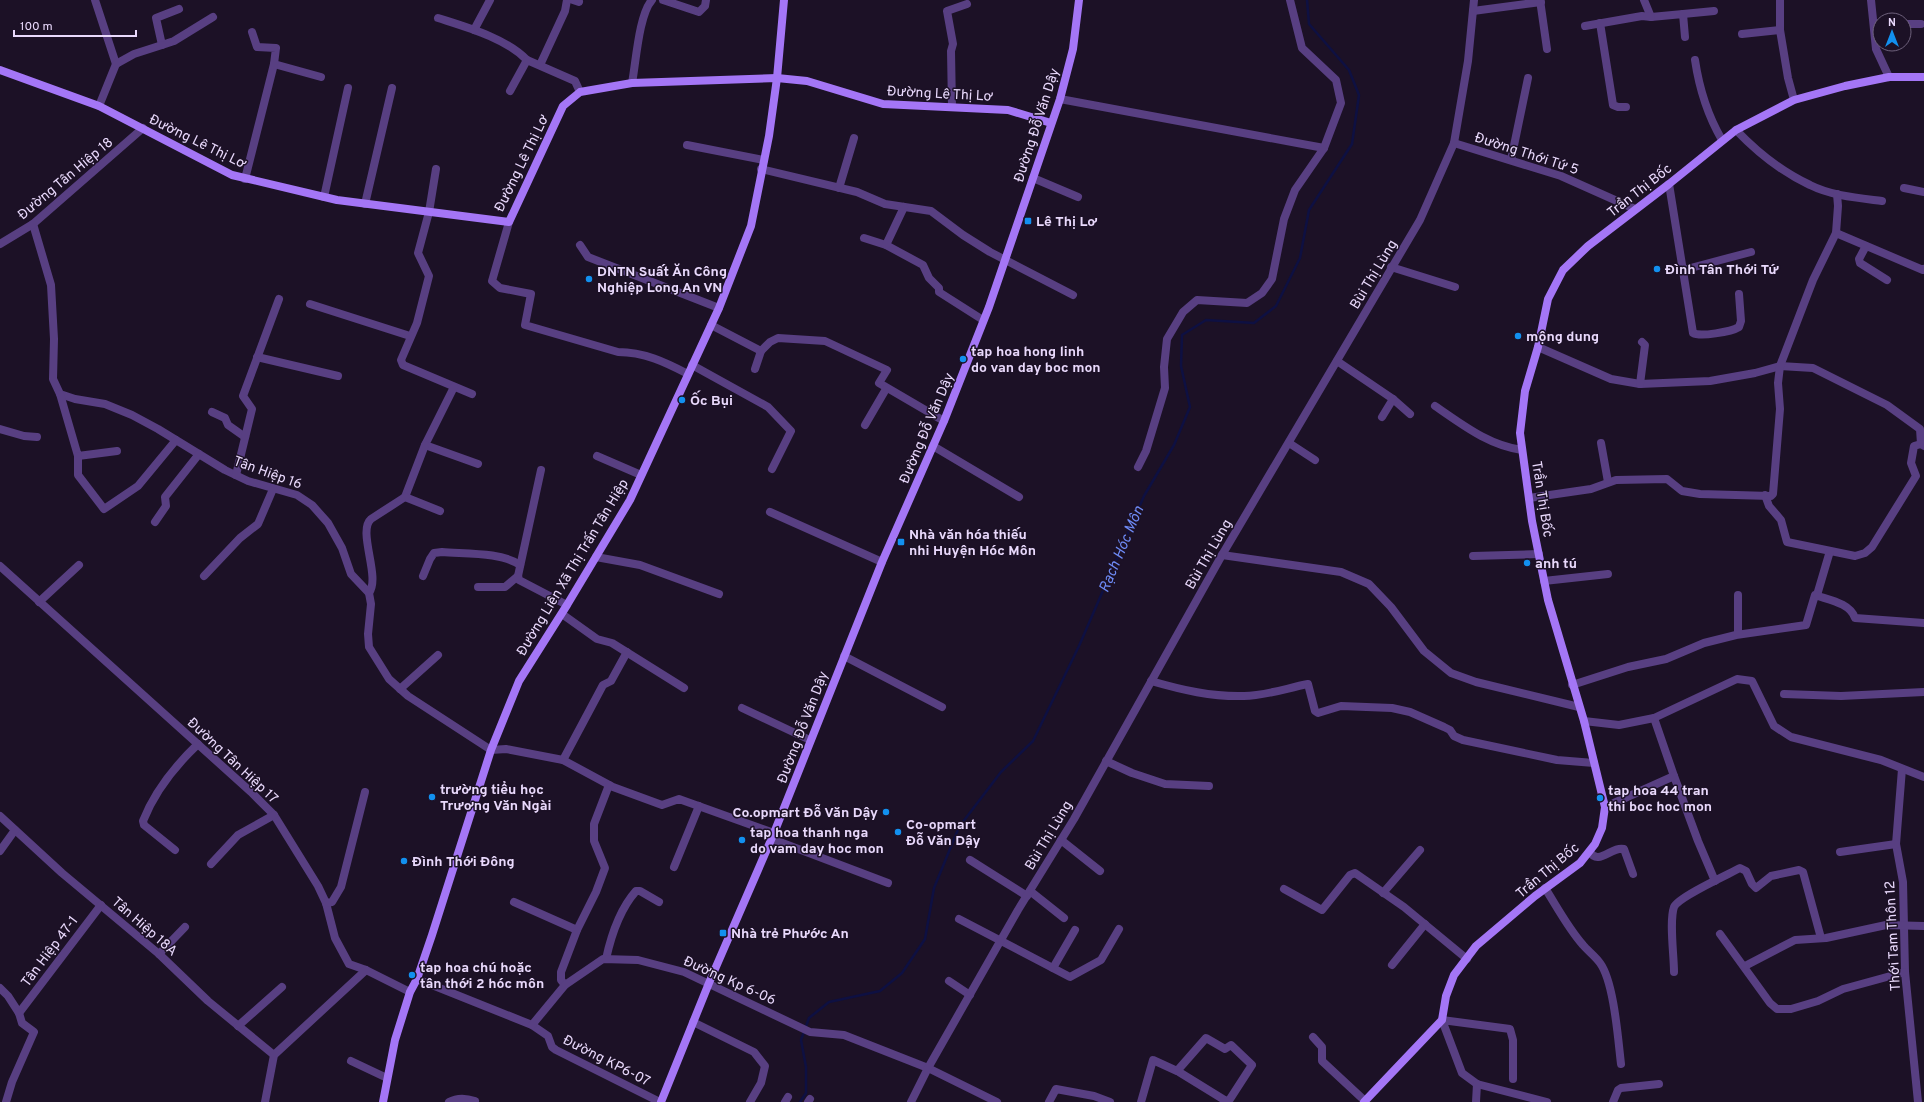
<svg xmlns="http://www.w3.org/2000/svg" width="1924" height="1102" font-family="Overpass,sans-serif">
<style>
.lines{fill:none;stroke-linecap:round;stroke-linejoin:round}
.stream{stroke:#0e1042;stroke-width:2.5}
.street{stroke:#583f82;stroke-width:8}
.secondary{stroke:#a476f6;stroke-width:8}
.poi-dot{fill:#1290ef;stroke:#1c1126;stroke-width:1.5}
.labels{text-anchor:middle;stroke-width:3;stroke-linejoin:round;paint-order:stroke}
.street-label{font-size:14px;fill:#e9d9fc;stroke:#1c1126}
.poi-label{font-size:14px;font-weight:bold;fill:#e9d9fc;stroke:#1c1126;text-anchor:start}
.water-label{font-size:15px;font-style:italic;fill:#6e8af5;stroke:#1c1126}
</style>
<rect width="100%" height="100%" fill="#1c1126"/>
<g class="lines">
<path class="stream" d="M 800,1102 L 806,1093 L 806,1067 L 801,1040 L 809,1018 L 829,1002 L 880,991 L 902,973 L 925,939 L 934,888 L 959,827 L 1001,772 L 1033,741 L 1079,646 L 1144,496 L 1174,445 L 1190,407 L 1181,366 L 1182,335 L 1206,320 L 1254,323 L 1276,306 L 1300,258 L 1309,210 L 1352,144 L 1359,95 L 1349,70 L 1309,24 L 1307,0"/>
<g class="street">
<path d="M 95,0 L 116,64"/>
<path d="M 573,0 L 579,2"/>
<path d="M 663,0 L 699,12 L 705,6 L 706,0"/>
<path d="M 1540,0 L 1547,49"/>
<path d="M 1644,0 L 1651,17 L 1683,14 L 1685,37"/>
<path d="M 1780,0 L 1780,30 L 1788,78 L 1794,100"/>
<path d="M 1871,0 L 1876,49 L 1889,77"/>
<path d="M 179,9 L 156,18 L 162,45 L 174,41 L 213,17"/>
<path d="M 1473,11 L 1541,2"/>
<path d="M 1683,14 L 1714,11"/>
<path d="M 438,18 C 466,27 506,38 527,60"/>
<path d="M 1600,23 L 1613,105 L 1618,107 L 1626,107"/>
<path d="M 1904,24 L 1921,24"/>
<path d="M 1585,26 L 1642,16 L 1651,17"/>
<path d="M 474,30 L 490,0"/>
<path d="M 1742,34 L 1780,30"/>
<path d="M 1695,60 C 1699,87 1708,116 1722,140"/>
<path d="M 274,64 L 321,77"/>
<path d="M 540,65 L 565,11 L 567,0"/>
<path d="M 632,83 C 636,62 639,14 652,0"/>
<path d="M 510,91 L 527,60 L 575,81 L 580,92"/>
<path d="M 1060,99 L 1324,148"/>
<path d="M 99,106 L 116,64 L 134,54 L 162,45"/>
<path d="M 952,107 L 951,51 L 953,44 L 947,11 L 967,4"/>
<path d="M 1736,130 C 1757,152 1782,172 1810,185 C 1832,196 1858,198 1882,201"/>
<path d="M 1454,143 L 1561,176 L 1635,209"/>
<path d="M 687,145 L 764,160"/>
<path d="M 1511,160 L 1528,78"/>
<path d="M 436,169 L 429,212 L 418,253 L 429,276 L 417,323 L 401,360 L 403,365 L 472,394"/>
<path d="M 761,169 L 857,192 L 885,204 L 931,211 L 963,235 L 990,252 L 1073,295"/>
<path d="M 1033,178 L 1078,197"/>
<path d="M 245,179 L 274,64 L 276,48 L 257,47 L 252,32"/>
<path d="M 1669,184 L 1693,333 C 1700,337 1731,332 1739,327 L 1741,321 L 1739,294"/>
<path d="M 839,188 L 854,138"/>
<path d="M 1904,188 L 1924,192"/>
<path d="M 324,197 L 348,88"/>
<path d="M 365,204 L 392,88"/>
<path d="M 509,222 L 492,281 L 500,288 L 531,294 L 525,325 L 618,352 C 644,352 665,362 688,374"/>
<path d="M 33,224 L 51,285 L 54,339 L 53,379 L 60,394 L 75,399 L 105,404 L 132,415 L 158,429 L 225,470 L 248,481 L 297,495 L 312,505 L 328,523 L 342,548 L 351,574 L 369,593 L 371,604 L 368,634 L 369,647 L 389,679 L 408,696 L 491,750 L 506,749 L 563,760 L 613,787 L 662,805 L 679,799 L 774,833"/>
<path d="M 1836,233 L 1923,270 L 1924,269"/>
<path d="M 864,238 L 886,245 L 923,265 L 929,278 L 939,288 L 939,292 L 983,320"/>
<path d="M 0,244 L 33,224 L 143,128"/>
<path d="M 580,245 L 588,257 L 719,308"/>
<path d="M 886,245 L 904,207"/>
<path d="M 1866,246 L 1859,259 L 1860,263 L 1887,280"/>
<path d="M 1391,267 L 1455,287"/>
<path d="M 1683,270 L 1751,252"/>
<path d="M 310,304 L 410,336"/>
<path d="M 711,325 L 761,351 L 755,369"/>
<path d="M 1538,347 L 1611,379 L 1640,384 L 1710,381 L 1755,373 L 1780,366 L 1813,368 L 1887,405 L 1920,429 L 1921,444 L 1924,446"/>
<path d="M 761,351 L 770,342 L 778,338 L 825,341 L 887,370 L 879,383 L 944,421"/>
<path d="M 257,357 L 338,376"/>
<path d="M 1337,361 L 1393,399 L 1410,414"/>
<path d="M 692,365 L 768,407 L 791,431 L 772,469"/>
<path d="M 1640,384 L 1645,345 L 1642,342"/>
<path d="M 454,387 L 425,445 L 478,464"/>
<path d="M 60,394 L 78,456 L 117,451"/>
<path d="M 1435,406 C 1463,425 1488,445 1522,450"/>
<path d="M 212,412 L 225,418 L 228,425 L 245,437"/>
<path d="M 1382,417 L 1393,399"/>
<path d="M 865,425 L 886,389"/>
<path d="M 0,429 L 24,436 L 37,437"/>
<path d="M 1289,443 L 1315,460"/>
<path d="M 1601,443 L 1608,482"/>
<path d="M 425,445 L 405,497 L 440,511"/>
<path d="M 933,446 L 1019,497"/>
<path d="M 78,456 L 78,475 L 104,509 L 138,486 L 176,440"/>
<path d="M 597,456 L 641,475"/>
<path d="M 1138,467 L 1146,451 L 1165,388 L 1164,367 L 1167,339 L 1183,312 L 1197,300 L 1247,303 L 1262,293 L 1272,279 L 1284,219 L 1295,190 L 1324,148 L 1341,103 L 1336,80 L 1302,48 L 1290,0"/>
<path d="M 541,470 L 518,576 L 519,580 L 567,605"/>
<path d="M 236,475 L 252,409 L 243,396 L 279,299"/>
<path d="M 1765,495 L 1769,506 L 1781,520 L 1787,542 L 1855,556 L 1865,553 L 1872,547 L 1916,476 L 1911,463 L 1914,446 L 1921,444"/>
<path d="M 1529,498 L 1591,489 L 1616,480 L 1667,479 L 1682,491 L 1700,494 L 1771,496 L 1773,494 L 1780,409 L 1778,383 L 1780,366 L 1813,280 L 1836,233 L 1838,206 L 1837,194"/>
<path d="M 770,512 L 882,562"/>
<path d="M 155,522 L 166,506 L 165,497 L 199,454"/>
<path d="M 1222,555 L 1341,572 L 1369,584 L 1391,607 L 1424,651 L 1451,673 L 1476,682 L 1579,707"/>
<path d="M 1473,556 L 1539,554"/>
<path d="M 596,557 L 640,565 L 719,594"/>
<path d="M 0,566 L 251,792 L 274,815 L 318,886 L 326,903 L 335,938 L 349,964 L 366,970 L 410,992"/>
<path d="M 204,576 L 240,538 L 258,524 L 273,489"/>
<path d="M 423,576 L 430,559 L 434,553 L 442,552 C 464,554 502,552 520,565"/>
<path d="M 1544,581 L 1608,574"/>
<path d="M 478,587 L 505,587 L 518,576"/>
<path d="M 369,593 C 381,577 357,531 371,519 L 405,497"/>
<path d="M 1738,595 L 1738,634"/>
<path d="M 1817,595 L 1830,551"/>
<path d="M 39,602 L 79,565"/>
<path d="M 562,614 L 597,639 L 612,643 L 684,688"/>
<path d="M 844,656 L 942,707"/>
<path d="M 1151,681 C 1182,690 1212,697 1244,696 C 1265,696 1287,688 1308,684 L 1315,711 L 1318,713 L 1341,706 L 1392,708 L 1410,712 L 1444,727 L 1450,730 L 1454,736 L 1463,740 L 1557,760 L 1594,763"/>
<path d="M 1572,685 L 1628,667 L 1666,659 L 1704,643 L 1736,635 L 1806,625 L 1815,595 C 1829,600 1850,603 1855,618 L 1924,623"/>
<path d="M 400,689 L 438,655"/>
<path d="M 1784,694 L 1841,696 L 1924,692"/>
<path d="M 742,708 L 810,740"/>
<path d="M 1654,718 L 1674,776"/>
<path d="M 1584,721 L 1619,725 L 1654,718 L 1737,679 L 1752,681 L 1774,726 L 1791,737 L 1881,760 L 1924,777"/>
<path d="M 563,760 L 603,685 L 611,681 L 627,652"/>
<path d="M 1106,761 L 1132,773 L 1165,784 L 1209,786"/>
<path d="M 1902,769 L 1896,844 L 1903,882 L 1905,972 L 1918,1102"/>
<path d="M 1605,807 L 1674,776 L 1698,841 L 1715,881"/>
<path d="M 0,816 L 62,873 L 159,954 L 208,1001 L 274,1055"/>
<path d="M 772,839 L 888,883"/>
<path d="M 1061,840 L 1100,871"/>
<path d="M 175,850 L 144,825 L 143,821 C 154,793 176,765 198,744"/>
<path d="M 0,851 L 15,830"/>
<path d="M 1590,852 C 1598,866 1612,846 1624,849 L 1633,874"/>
<path d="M 1840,852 L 1896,844"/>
<path d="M 970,860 L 1027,896"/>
<path d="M 211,864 L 238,835 L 274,815"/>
<path d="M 674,867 L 699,806"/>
<path d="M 1545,888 C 1557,907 1568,928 1583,945 C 1588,951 1595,956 1600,963 C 1614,982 1618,1039 1621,1064"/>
<path d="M 1284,889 L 1322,910 L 1350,875 L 1355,873 L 1404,907 L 1467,959"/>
<path d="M 1030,891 L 1064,918"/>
<path d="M 1383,893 L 1420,850"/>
<path d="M 514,902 L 577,930"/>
<path d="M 326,903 L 332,902 L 341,887 L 365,792"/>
<path d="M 959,919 L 1070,977 L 1101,960 L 1119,929"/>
<path d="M 1720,934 L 1770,1003 L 1777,1009 L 1791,1009 L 1818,1001 L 1843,989 L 1905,972"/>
<path d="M 159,954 L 185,927"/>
<path d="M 606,959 C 611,936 620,909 636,891 L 640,891 L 659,902"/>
<path d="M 1392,965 L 1425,924"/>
<path d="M 1745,966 L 1795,940 L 1826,938 L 1886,925 L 1924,926"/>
<path d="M 1053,968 L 1075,930"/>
<path d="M 1674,972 C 1674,955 1669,921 1674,907 C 1678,897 1729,874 1740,868 L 1746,871 L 1752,884 L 1756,888 L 1771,876 L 1799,870 L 1803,872 L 1821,938"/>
<path d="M 417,979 L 532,1025 L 548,1036 L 552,1047 L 556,1050 L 660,1102"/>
<path d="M 949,981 L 970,995"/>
<path d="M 565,985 L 561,980 L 561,972 L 577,930 L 596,892 L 605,868 L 594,841 L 594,824 L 609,785"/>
<path d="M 0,988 L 8,996 L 19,1013 L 22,1023 L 34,1032 L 12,1082 L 6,1102"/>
<path d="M 19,1013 L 101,905"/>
<path d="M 693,1022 L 754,1052 L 765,1066 L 761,1083 L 750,1102"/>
<path d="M 532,1025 L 565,985 L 603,959 L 638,960 L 684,972 L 810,1032 L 844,1035 L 928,1068 L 997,1102"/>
<path d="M 238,1026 L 282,987"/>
<path d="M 1313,1037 L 1322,1047 L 1322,1061 L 1365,1101"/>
<path d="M 351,1061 L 387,1078"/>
<path d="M 1513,1079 L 1513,1040 L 1510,1029 L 1442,1020 L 1462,1073 L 1477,1084 L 1547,1102"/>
<path d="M 265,1102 L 274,1055 L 366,970"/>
<path d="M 449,1102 C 458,1097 466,1098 475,1101"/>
<path d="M 785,1102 L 788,1097"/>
<path d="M 808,1102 L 810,1099"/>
<path d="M 911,1102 L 928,1068 L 1018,910 L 1074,819 L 1222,555 L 1420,220 L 1454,143 L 1468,61 L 1474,0"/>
<path d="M 1049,1102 L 1056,1089 L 1094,1096 L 1110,1102"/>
<path d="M 1141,1102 L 1153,1060 L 1177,1071 L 1179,1072 L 1226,1101 L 1230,1099 L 1252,1065 L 1231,1045 L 1225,1049 L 1206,1038 L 1177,1071"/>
<path d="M 1476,1102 L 1477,1084"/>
<path d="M 1613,1102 L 1618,1090 L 1621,1088 L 1659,1084"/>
</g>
<g class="secondary">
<path d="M 0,70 L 99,106 L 232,175 L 337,200 L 509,222 L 563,106 L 580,92 L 632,83 L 777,78 L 807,81 L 883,104 L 1008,110 L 1051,123"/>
<path d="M 383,1102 L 395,1040 L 410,992 L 417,979 L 432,935 L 491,750 L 519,681 L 567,605 L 630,500 L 719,308 L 751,226 L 769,136 L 777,78 L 784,0"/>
<path d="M 661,1102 L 709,983 L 774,833 L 882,562 L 944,421 L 989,307 L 1060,99 L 1073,49 L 1079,0"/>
<path d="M 1364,1102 L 1442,1020 L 1446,996 L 1454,975 L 1476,946 L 1535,896 L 1580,863 L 1595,844 L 1602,828 L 1605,807 L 1584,721 L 1548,600 L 1532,521 L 1520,433 L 1525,391 L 1538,347 L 1548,299 L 1563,270 L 1588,246 L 1669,184 L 1736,130 L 1794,100 L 1845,86 L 1889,77 L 1924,77"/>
</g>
</g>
<g class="poi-dot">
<rect x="1024" y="217" width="8" height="8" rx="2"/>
<circle cx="1657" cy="269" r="4"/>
<circle cx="589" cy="279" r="4"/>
<circle cx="1518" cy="336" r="4"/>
<circle cx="963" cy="359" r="4"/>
<circle cx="682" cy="400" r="4"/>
<rect x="897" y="538" width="8" height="8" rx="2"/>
<circle cx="1527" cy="563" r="4"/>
<circle cx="432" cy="797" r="4"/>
<circle cx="1600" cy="798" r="4"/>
<circle cx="886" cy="812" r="4"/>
<circle cx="898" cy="832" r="4"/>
<circle cx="742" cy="840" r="4"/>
<circle cx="404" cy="861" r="4"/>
<rect x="719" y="929" width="8" height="8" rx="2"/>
<circle cx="412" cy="975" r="4"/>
</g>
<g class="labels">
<g class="street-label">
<text transform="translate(940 93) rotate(3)" y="5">Đường Lê Thị Lơ</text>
<text transform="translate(1036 125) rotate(-72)" y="5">Đường Đỗ Văn Dậy</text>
<text transform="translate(198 141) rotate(26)" y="5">Đường Lê Thị Lơ</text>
<text transform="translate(1527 153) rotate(18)" y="5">Đường Thới Tứ 5</text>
<text transform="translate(521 163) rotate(-64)" y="5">Đường Lê Thị Lơ</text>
<text transform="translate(65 178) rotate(-40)" y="5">Đường Tân Hiệp 18</text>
<text transform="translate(1639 190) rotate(-38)" y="5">Trần Thị Bốc</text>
<text transform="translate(1373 274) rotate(-59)" y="5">Bùi Thị Lùng</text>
<text transform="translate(926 428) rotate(-67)" y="5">Đường Đỗ Văn Dậy</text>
<text transform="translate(268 472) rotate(20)" y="5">Tân Hiệp 16</text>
<text transform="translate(1543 499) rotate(81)" y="5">Trần Thị Bốc</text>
<text transform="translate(1208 554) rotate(-60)" y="5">Bùi Thị Lùng</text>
<text transform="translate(572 567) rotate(-59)" y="5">Đường Liên Xã Thị Trấn Tân Hiệp</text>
<text transform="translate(802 727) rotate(-69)" y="5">Đường Đỗ Văn Dậy</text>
<text transform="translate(233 760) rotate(43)" y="5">Đường Tân Hiệp 17</text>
<text transform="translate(1048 835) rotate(-59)" y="5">Bùi Thị Lùng</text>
<text transform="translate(1547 870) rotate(-40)" y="5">Trần Thị Bốc</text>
<text transform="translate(145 926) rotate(41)" y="5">Tân Hiệp 18A</text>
<text transform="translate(1892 936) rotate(-93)" y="5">Thới Tam Thôn 12</text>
<text transform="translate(49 951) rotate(-53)" y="5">Tân Hiệp 47-1</text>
<text transform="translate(730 980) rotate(24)" y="5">Đường Kp 6-06</text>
<text transform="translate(607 1060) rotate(27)" y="5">Đường KP6-07</text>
</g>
<g class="poi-label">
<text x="1036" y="226">Lê Thị Lơ</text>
<text x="1665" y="274">Đình Tân Thới Tứ</text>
<text x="597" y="276">DNTN Suất Ăn Công<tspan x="597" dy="16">Nghiệp Long An VN</tspan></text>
<text x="1526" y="341">mộng dung</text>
<text x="971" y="356">tap hoa hong linh<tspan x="971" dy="16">do van day boc mon</tspan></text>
<text x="690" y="405">Ốc Bụi</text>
<text x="909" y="539">Nhà văn hóa thiếu<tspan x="909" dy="16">nhi Huyện Hóc Môn</tspan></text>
<text x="1535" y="568">anh tú</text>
<text x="440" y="794">trường tiểu học<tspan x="440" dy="16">Trương Văn Ngài</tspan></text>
<text x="1608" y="795">tap hoa 44 tran<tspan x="1608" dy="16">thi boc hoc mon</tspan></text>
<text x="878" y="817" text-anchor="end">Co.opmart Đỗ Văn Dậy</text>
<text x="906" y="829">Co-opmart<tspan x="906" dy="16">Đỗ Văn Dậy</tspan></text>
<text x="750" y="837">tap hoa thanh nga<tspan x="750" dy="16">do vam day hoc mon</tspan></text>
<text x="412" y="866">Đình Thới Đông</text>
<text x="731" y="938">Nhà trẻ Phước An</text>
<text x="420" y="972">tap hoa chú hoặc<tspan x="420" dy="16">tân thới 2 hóc môn</tspan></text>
</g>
<g class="water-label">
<text transform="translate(1121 549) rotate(-67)" y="5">Rạch Hóc Môn</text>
</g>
</g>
<g transform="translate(1892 32)"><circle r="19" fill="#1c1126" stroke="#6e617c"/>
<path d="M0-3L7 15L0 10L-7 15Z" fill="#1290ef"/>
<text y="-6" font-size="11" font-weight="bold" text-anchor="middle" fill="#e9d9fc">N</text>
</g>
<path d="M14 30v6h122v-6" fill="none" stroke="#e9d9fc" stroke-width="2"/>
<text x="20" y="30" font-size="12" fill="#e9d9fc" stroke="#1c1126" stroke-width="3" paint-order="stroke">100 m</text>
</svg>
